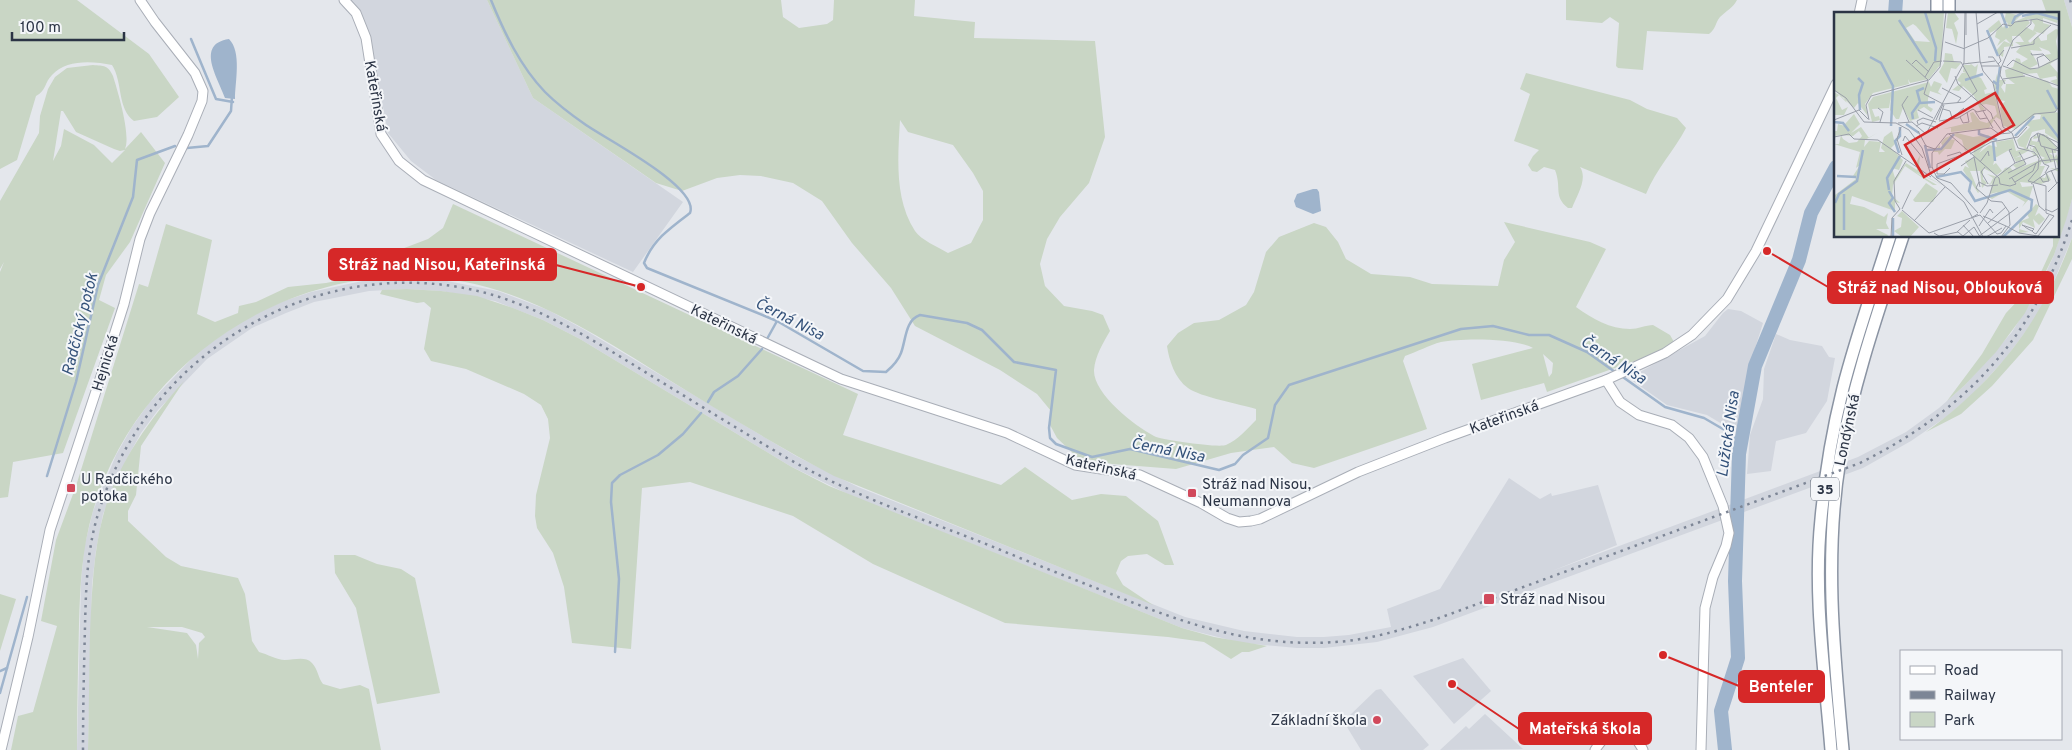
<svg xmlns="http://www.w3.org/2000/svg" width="2072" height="750" font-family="Overpass,sans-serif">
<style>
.built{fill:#d2d6de}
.green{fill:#c9d6c5;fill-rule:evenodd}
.water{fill:#9fb4cc}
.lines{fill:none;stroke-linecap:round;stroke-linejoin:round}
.stream{stroke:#9fb4cc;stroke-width:2.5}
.river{stroke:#9fb4cc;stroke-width:14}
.secondary-casing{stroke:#a9aeb7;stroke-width:11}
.highway-casing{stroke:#8b94a3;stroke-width:14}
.secondary{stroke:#fff;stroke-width:9}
.highway{stroke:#fff;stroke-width:11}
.rail{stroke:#7d8696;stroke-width:2.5;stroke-dasharray:2.5 5;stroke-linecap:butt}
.poi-dot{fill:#d1495b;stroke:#f4f6f9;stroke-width:2}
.labels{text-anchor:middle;stroke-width:4;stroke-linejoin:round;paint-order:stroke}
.shield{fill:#f4f6f9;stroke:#676e7b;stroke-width:1}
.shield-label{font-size:14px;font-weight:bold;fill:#2b3445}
.street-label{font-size:15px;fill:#2b3445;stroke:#f4f6f9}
.poi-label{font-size:15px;fill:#2b3445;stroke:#f4f6f9;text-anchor:start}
.water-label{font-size:16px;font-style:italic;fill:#34527a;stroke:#f4f6f9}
.inset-river{fill:none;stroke:#9fb4cc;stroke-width:2.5}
.inset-road{fill:none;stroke:#9a9fa9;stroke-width:1}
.view{fill:#d62828;fill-opacity:0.15;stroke:#d62828;stroke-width:2.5}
.inset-edge{fill:none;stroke:#2b3445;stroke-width:2.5}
.leader{fill:none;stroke:#d62828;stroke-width:2}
.callout-dot{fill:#d62828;stroke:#f4f6f9;stroke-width:2}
.callout{fill:#d62828;stroke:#d62828;stroke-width:2}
.callout-label{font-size:16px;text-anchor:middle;font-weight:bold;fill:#fff}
</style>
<rect width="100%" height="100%" fill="#e4e7ec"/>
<g class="built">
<path d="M 349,0 L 487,0 L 533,98 L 683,202 L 633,272 L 436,180 L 411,161 L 388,133 L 369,33 L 360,10 Z"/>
<path d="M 2064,0 L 2072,0 L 2072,27 Z"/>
<path d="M 2072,199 L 2072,238 L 2049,293 L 2035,319 L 2005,359 L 1973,394 L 1946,417 L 1911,441 L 1863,468 L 1433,627 L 1377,642 L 1324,648 L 1297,648 L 1242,643 L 1182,628 L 854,497 L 790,466 L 580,339 L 543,320 L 495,301 L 441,291 L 407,289 L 369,291 L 314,302 L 286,313 L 252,328 L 207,359 L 158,410 L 141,433 L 126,460 L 103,514 L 96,550 L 92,584 L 88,750 L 77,750 L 81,583 L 84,548 L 93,511 L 116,455 L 132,427 L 149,403 L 200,350 L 247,318 L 281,302 L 311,292 L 367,280 L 407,277 L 442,280 L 498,291 L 548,310 L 585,330 L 796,456 L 858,487 L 1185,617 L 1244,631 L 1297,637 L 1324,637 L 1349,635 L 1391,627 L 1387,609 L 1440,589 L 1509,478 L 1540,499 L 1551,493 L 1552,496 L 1598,485 L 1617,545 L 1552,571 L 1858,457 L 1906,432 L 1939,408 L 1965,385 L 2012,332 L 2039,288 L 2054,255 Z"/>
<path d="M 1728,309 L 1741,311 L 1763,323 L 1752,358 L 1746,397 L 1737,433 L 1707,415 L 1667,405 L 1633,381 L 1631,377 L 1705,336 L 1723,313 Z"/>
<path d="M 1776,334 L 1790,340 L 1822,346 L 1829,357 L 1835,358 L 1827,401 L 1806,433 L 1776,441 L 1771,471 L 1747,474 L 1750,435 L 1763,399 L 1764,369 Z"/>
<path d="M 1463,658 L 1491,691 L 1454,724 L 1413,676 Z"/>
<path d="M 1381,689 L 1429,745 L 1423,750 L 1361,750 L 1347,727 L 1346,719 L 1376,690 Z"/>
<path d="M 1485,714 L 1523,749 L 1440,750 L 1466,726 L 1469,729 Z"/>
</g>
<g class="green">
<path d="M 0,0 L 77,0 L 149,54 L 179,97 L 157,117 L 134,121 C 117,109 123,82 112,65 C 93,61 66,59 52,75 C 44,83 47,90 36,96 L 17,160 L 0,169 Z"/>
<path d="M 487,0 L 781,0 L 783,17 L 799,28 L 827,24 L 833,20 L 834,0 L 915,0 L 914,16 L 975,22 L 974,38 L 1095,41 L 1105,137 L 1089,183 L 1060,217 L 1047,239 L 1040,264 L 1045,286 L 1064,306 L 1092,311 L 1103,315 L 1110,331 C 1103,343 1095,356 1094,370 C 1093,394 1135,426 1154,436 C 1161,440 1219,448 1226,445 C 1238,440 1247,429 1256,420 L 1256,409 C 1240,404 1200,397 1188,388 C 1175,379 1169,360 1167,346 L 1178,333 L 1194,323 L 1219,320 L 1246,305 L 1254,292 L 1266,252 L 1279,237 L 1314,223 L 1326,227 L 1338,242 L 1346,259 L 1371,274 L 1410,277 L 1432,284 L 1498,286 L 1504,260 L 1515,242 L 1504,222 L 1590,242 L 1606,249 L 1576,307 C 1593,319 1610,329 1630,329 C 1638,329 1646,325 1653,325 L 1670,335 L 1674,342 L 1663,351 L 1547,392 L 1544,383 L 1481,400 L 1472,364 L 1533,348 C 1515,338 1462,338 1441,342 C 1429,345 1417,352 1405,356 L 1403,361 L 1427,429 L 1314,468 L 1292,463 L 1274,447 L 1231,453 L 1176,469 L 1112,464 L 1077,457 L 1057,438 L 1049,423 L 1051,411 L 1037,394 L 1000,370 L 915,326 L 891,288 L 852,243 L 822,201 L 793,183 L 761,176 L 740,175 L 717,178 L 682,191 L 656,183 L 533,98 ZM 900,120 L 908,132 L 953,145 L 973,173 L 983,191 L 983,220 L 971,243 L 948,253 C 938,247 921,240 915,231 C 894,199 898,156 900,120 ZM 1543,354 L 1553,363 L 1552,373 L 1549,377 Z"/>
<path d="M 1566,0 L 1737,0 C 1733,8 1726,11 1720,17 C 1715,23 1716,29 1709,34 L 1647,31 L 1643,70 L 1618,68 L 1616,66 L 1619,23 L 1610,17 L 1602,23 L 1566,20 Z"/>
<path d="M 2042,0 L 2064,0 L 2072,27 L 2072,199 L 2066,220 L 2054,255 L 2025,313 L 1996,352 L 1965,385 L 1947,401 L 1982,354 L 2006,313 L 2027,291 L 2042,270 L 2053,246 L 2053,236 L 2058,236 L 2058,14 L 2047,14 Z"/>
<path d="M 93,65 C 104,66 108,65 113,76 C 118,92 131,135 125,149 L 141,132 L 165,163 L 130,242 L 106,275 L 99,300 L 115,308 L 63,453 L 13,462 L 8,497 L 0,498 L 0,272 L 4,262 L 0,269 L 0,201 L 39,133 L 40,116 L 48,89 L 55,77 L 67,68 ZM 61,111 L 63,111 L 76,132 L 114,149 L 120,151 L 125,150 L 112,163 L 94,145 L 64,129 L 61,146 L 53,161 Z"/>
<path d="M 1526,73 L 1630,100 L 1647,109 L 1677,118 L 1686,128 C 1674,151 1656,169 1646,194 L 1580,167 C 1588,179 1577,195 1572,208 L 1568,208 C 1553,196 1562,188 1555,170 L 1544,167 L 1537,172 L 1532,171 L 1528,165 L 1533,156 L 1539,150 L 1514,141 L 1530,94 L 1520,89 Z"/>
<path d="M 453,204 L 858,394 L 843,435 L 1001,485 L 1025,467 L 1072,500 L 1101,494 L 1126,496 L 1158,521 L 1174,565 L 1165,565 L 1147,554 L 1128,556 L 1121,561 L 1116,573 L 1123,585 L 1153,605 L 834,476 C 775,445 718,410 661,375 C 610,343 558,310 500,291 C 330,236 142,343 93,511 C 82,548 80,586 79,624 C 78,666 77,708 77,750 L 11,750 L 18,716 L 33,712 L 57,626 L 41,621 L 56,540 L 76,486 L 139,284 L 148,287 L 166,224 L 212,240 L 197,314 L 215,322 L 238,313 L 239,306 L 256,302 L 288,287 L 326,283 L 360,276 L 376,268 L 399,250 L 428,239 L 443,228 Z"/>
<path d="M 2072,238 L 2072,259 L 2033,340 L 1992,386 L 1961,414 L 1926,432 C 1996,381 2043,320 2072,238 Z"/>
<path d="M 407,289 L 441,291 L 477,296 L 513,308 L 543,320 L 580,339 L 790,466 L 829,486 L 1182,628 L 1214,637 L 1267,646 L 1249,652 L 1242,652 L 1231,659 L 1204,642 L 1168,637 L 1005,623 L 873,564 L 793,516 L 690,482 L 642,488 L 631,649 L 572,643 L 564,587 L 553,553 L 537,528 L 535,516 L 536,495 L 550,438 L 548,419 L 541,405 L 524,394 L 466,369 L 431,361 L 424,349 L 431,308 L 424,302 L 417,303 L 380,294 L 382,290 Z"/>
<path d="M 184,381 L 141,446 L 136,495 L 128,511 L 128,521 L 166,557 L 181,566 L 238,578 L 245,594 L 252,641 L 259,652 C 267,654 277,660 285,660 C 295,660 305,656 312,663 C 318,669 318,678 323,684 L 340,689 L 360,685 L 369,689 L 381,750 L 88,750 C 89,711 89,672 90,632 C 92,593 93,554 103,516 C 117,464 149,420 184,381 ZM 147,627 L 182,627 L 202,633 L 205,637 L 199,643 L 198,659 L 196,645 L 187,633 Z"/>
<path d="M 334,555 L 355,555 L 377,564 L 401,569 L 415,578 L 440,693 L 377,704 L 356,608 L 335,573 Z"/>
<path d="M 0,594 L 16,599 L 0,651 Z"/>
</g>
<g class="water">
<path d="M 229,39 C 242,52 235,82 235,99 L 225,98 C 218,78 195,44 229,39 Z"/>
<path d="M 1313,189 L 1317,189 L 1319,192 L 1321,211 L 1313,214 L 1296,207 L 1294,201 L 1297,194 Z"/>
</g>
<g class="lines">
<g class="stream">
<path d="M 491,0 C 504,32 520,66 545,92 C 557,104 573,116 586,125 C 606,139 700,187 690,213 C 670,228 653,240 644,263 L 647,268 L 777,321 L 863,371 L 886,372 C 892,367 898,361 901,353 C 906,340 905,320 920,315 L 967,323 L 982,330 L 1014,362 L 1056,370 L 1049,428 L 1050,438 L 1056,444 L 1092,457 L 1130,449 L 1219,470 L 1235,464 L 1243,455 L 1268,438 L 1275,405 L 1289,385 L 1461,329 L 1493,326 L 1529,335 L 1549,335 L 1587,352 L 1615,372"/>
<path d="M 191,39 L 216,99 L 233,102"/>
<path d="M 187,148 L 208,146 L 231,111 L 232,96"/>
<path d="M 767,339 L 777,321"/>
<path d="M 1620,375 L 1665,407 L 1704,418 L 1728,432 L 1741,443"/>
<path d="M 708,402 L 714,392 L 738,376 L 762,349"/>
<path d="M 47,476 L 76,382 L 98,285 L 133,197 L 137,160 L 175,146"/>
<path d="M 615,652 L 619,579 L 611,502 L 612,483 L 620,475 L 658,455 L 683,434 L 701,413"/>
<path d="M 0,671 L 7,668"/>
<path d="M 0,693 L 27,597"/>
</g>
<g class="river">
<path d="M 1895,14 L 1896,0"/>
<path d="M 1725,750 L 1721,711 L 1738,658 L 1735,581 L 1739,454 L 1755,366 L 1799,260 L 1811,213 L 1836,167"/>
</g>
<defs>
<g id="secondary">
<path d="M 344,0 L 356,13 L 366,38 L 381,134 L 399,161 L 423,180 L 841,379 L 1007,433 L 1075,465 L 1140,475 L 1201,503 L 1227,518 L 1239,522 L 1251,521 L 1260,519 L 1358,472 L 1445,438 L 1606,380 L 1665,353 L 1692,335 L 1727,299 L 1756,251 L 1836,84"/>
<path d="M 1859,14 L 1862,0"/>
<path d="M 1606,380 L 1620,402 L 1639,415 L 1672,425 L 1689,438 L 1703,457 L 1723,506 L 1729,533 L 1726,546 L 1713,577 L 1705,608 L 1701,750"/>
<path d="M 1,750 L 28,637 L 50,530 L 104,367 L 124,304 L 140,239 L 150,213 L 188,135 L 202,101 L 203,91 L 195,73 L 155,22 L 140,0"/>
<path d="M 1595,750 C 1609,727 1630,723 1643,750"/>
</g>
<g id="highway">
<path d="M 1949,0 L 1949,14"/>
<path d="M 1937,14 L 1937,0"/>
<path d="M 1831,750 C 1825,674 1813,596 1821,519 C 1825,475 1832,432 1843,388 C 1856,337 1874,287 1890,236"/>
<path d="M 1843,750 C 1834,653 1824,556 1840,459 C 1853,383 1879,309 1903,236"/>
</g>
</defs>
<use href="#secondary" class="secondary-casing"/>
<use href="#highway" class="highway-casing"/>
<use href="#secondary" class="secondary"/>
<use href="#highway" class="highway"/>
<g class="rail">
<path d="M 2070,0 L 2072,6"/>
<path d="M 83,750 C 83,709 84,667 85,626 C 86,587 87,548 99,511 C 149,348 326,246 493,295 C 549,312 600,344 650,375 C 696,403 741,431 787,458 C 851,495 923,519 991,546 C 1029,562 1068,577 1106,592 C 1188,625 1258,650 1347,641 C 1380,637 1411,627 1442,617 L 1860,463 C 1968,409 2035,336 2072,220"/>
</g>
</g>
<g class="poi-dot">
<rect x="66" y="483" width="10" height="10" rx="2.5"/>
<rect x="1187" y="488" width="10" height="10" rx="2.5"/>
<rect x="1483" y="593" width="12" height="12" rx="2.5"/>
<circle cx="1377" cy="720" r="5"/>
</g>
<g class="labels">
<rect class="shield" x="1811" y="477.5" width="28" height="23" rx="4"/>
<g class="shield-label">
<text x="1825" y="494">35</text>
</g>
<g class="street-label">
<text transform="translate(376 96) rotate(80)" y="5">Kateřinská</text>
<text transform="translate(724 324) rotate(26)" y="5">Kateřinská</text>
<text transform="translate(105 363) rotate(-73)" y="5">Hejnická</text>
<text transform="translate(1504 417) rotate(-20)" y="5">Kateřinská</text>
<text transform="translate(1847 430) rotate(-78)" y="5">Londýnská</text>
<text transform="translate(1101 467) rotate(13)" y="5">Kateřinská</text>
</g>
<g class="poi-label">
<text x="81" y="484">U Radčického<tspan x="81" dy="17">potoka</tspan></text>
<text x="1202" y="489">Stráž nad Nisou,<tspan x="1202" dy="17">Neumannova</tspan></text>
<text x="1500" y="604">Stráž nad Nisou</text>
<text x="1367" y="725" text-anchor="end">Základní škola</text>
</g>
<g class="water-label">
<text transform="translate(790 318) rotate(27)" y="6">Černá Nisa</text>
<text transform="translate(79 324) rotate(-76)" y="6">Radčický potok</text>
<text transform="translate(1614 359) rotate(33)" y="6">Černá Nisa</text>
<text transform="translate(1727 434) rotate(-82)" y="6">Lužická Nisa</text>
<text transform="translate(1168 449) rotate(11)" y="6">Černá Nisa</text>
</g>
</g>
<g transform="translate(1834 12)">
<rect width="225" height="225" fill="#e4e7ec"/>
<path d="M 0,0 L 110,0 L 107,52 L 95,67 L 76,71 L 74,67 L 75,72 L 39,81 L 31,92 L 34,104 L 24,91 L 20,96 L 0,78 ZM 79,12 L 82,14 L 96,30 L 81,29 L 72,16 ZM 114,0 L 120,0 L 125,7 L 120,11 L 124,21 L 122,32 L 118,17 L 112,16 ZM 172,0 L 183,3 L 190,0 L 180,10 L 196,3 L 195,0 L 225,0 L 223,11 L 209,6 L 209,11 L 216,13 L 209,22 L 199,19 L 201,13 L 196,7 L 193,7 L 196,11 L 192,15 L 203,21 L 194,29 L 196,31 L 204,24 L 207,29 L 213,28 L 213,23 L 222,17 L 225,18 L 222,29 L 225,46 L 216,52 L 225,62 L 225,74 L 216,69 L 223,67 L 222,64 L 206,67 L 203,61 L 189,62 L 190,64 L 214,69 L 218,75 L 225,77 L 225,94 L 221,100 L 225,101 L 225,130 L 211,121 L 211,117 L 198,120 L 192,135 L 196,138 L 181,146 L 187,144 L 187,149 L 182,150 L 175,138 L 161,146 L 159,153 L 162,151 L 168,159 L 163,163 L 149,156 L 149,167 L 153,171 L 148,176 L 146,159 L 136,159 L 145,180 L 144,181 L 129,158 L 131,154 L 135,156 L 131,149 L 139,146 L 140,136 L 131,139 L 128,128 L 119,123 L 115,127 L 121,128 L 117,137 L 111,137 L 105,143 L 104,140 L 99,140 L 106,133 L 106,136 L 109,135 L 107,131 L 111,126 L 123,121 L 139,125 L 154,123 L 161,127 L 152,131 L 145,141 L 155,133 L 163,135 L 162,130 L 179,127 L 182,139 L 191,136 L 185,134 L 183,128 L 196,115 L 191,112 L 194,109 L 206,107 L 207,103 L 202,102 L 182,117 L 169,114 L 166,96 L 171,89 L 164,88 L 160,74 L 163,62 L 165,68 L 172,68 L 167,75 L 171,81 L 172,72 L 181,72 L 172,65 L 171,58 L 179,55 L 182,46 L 186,47 L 187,51 L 194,47 L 182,40 L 187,34 L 181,30 L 190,30 L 186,24 L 178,24 L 179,34 L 170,35 L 169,45 L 161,40 L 170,29 L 177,32 L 172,27 L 163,34 L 166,28 L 161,25 L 163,17 L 156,21 L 154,17 L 165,8 L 169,16 L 170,14 L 175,16 L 173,10 L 170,11 ZM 205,35 L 215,39 L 217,42 L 210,43 L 216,49 L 203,57 L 196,56 L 204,52 L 196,38 L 208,39 ZM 111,41 L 118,42 L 120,50 L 127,51 L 122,57 L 117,56 L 113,71 L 105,60 L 110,51 ZM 133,49 L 141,55 L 144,52 L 142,64 L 147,66 L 153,77 L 150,78 L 151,82 L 160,80 L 167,108 L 162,105 L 155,116 L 117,120 L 117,116 L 109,117 L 138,110 L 136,101 L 139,100 L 146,109 L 153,111 L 163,102 L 161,94 L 152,92 L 147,93 L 151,97 L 147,99 L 140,84 L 129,74 L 125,79 L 118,78 L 127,71 L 123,68 L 128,61 L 132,61 L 129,60 L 130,53 L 137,53 ZM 100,69 L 108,72 L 104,80 L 108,83 L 96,79 L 94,87 L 94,94 L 99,97 L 97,100 L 90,95 L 83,99 L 85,106 L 76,109 L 69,96 L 65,107 L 62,107 L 56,98 L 57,84 L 55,96 L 38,97 L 41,105 L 45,104 L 46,108 L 38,110 L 34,92 L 39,85 L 95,70 L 97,75 ZM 0,80 L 10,86 L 13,91 L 5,83 L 2,86 L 8,98 L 14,95 L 10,103 L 0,103 ZM 20,102 L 26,112 L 17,121 L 27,115 L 35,126 L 43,121 L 31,128 L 30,135 L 35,129 L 47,130 L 45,140 L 51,140 L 47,136 L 50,125 L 58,119 L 61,132 L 57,136 L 69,148 L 65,158 L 58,156 L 61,166 L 72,151 L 83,158 L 83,149 L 86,143 L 85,154 L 91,164 L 113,175 L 81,160 L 103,173 L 99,173 L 71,154 L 59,173 L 58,184 L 66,191 L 61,190 L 61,199 L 18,184 L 16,192 L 30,195 L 50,205 L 54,201 L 52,211 L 55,217 L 42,217 L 54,223 L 53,225 L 0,225 L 1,183 L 22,167 L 19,164 L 26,153 L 22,156 L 26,140 L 0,132 L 5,132 L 7,123 L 0,124 L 0,119 L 3,119 L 4,112 L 11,114 L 5,109 L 11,112 ZM 25,119 L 28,124 L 23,130 L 15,131 L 9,127 L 7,123 L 19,124 ZM 201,122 L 202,125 L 204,122 L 213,123 L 223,136 L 222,141 L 215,141 L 221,145 L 222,142 L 225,147 L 225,160 L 216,156 L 225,157 L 222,149 L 211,152 L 209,148 L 210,152 L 208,149 L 206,154 L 211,154 L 206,165 L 211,166 L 213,161 L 217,168 L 207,172 L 186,170 L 188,175 L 199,174 L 195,187 L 188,195 L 191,190 L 172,179 L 158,187 L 155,185 L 164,180 L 156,182 L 158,171 L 156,173 L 153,170 L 156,172 L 159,166 L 153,162 L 164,165 L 171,156 L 176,155 L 179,159 L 182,156 L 179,153 L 185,150 L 190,148 L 191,152 L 182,157 L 211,146 L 205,143 L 204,143 L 205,145 L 203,146 L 203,143 L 197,145 L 200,143 L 197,140 L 204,142 L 196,137 L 196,134 L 198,138 L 201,133 L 195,133 L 196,129 L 198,125 L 198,129 L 205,130 L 204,126 L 199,127 ZM 92,171 L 104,179 L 99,190 L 81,190 L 79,188 ZM 202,192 L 205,194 L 201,204 L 205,201 L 211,207 L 205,213 L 199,207 L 201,216 L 189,210 L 185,217 L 195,220 L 185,221 L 185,210 L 195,206 L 193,202 ZM 68,199 L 85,215 L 76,225 L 68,225 L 60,219 L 67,215 L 68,206 L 63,204 Z" fill="#c9d6c5" fill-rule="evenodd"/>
<path class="inset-river" d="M 91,0 L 102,36 L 101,49M 167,0 L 173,16M 188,4 L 203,1 L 225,7M 65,8 L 93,51M 178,12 L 181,5 L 190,0M 153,18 L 164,44M 36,45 L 47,51 L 59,74 L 57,114M 24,66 L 29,71 L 25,83 L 26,98M 131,68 L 149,62M 159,69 L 164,73 L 163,84M 163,77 L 166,55M 213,78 L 223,97M 86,91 L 101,90M 209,105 L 225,126M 79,107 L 78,101 L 86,90 L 83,79 L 90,76M 0,110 L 9,111 L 15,119M 72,112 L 85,121M 145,118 L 145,122 L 163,128M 181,124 L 200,104M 159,129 L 161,149M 91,133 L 96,156M 93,138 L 107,137 L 120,122M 65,141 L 61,129 L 66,124 L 66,115M 3,164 L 22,165M 102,165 L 127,160 L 137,170 L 135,179 L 141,189 L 176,178 L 198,188 L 197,198 L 169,225M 55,178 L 53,166 L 66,144M 55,179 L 59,186 L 55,191 L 61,200M 1,191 L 5,182 L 23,169 L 29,138M 10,218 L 10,182M 59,225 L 59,206"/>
<path class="inset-road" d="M 142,0 L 146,49 L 149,59 L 159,71 L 169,115 L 178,121 L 184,136 L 200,140 L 205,146 L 204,157 L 194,169 L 212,174 L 212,201 L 220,204 L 204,224M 143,12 L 164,0M 132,23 L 132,1M 111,30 L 131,37M 131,36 L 154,26 L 169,12 L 177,14 L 181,10 L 203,7 L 225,14M 177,36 L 200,32 L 200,28 L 217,13M 197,41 L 198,43 L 209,42 L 216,49M 154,45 L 159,45 L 167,56M 72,48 L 94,68M 146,51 L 161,49M 78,52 L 82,48 L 95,60M 129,52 L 146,50M 164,52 L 167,49 L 165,44 L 170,38M 147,54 L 165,54M 169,54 L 225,74M 173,54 L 179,48 L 196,57 L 204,56 L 225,46M 205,55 L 203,46 L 210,43M 121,64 L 124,72 L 157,101 L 159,107M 91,65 L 100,50 L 108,49M 169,67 L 191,64M 94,69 L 90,82 L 109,92 L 102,108M 171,72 L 166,63 L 167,56 L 179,28 L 197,12 L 197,8M 76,73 L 95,68 L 106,55 L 112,0M 108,76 L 127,86 L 123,91M 0,78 L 12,86 L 30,110 L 62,111 L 75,118 L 88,136 L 97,163 L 130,190 L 149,225M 74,84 L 68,93 L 75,110M 109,92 L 130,90 L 143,79 L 127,50 L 109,49M 44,96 L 49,100 L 46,110M 109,97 L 116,99 L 118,106 L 130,96M 84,98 L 99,106M 141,99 L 146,107 L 153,106M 149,99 L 159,116M 126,105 L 129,111 L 135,110 L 133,100M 0,108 L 25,98 L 34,107M 35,108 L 32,93 L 37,84 L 76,73M 105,108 L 110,93M 160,108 L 170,122M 105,109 L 124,106 L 139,97 L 143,100 L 152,98M 64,111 L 78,110 L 92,122 L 130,51 L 131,0M 84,112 L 83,109 L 89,106 L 102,110M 82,114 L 88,111 L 104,116M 67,115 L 63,127 L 68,143M 84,119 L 92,134 L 101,137M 203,121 L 207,134 L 225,139M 115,122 L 165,166M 0,125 L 15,122 L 20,127 L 44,128 L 97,165M 69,129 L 71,124 L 89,146M 204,130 L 206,122 L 210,123 L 224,136 L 220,138M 195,133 L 201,135 L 210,152 L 215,154 L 211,161M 210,135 L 217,150M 178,137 L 175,138 L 181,151M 193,137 L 197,126 L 204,121 L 225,131M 218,137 L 222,157M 136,142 L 157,130 L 184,125 L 193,115M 113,144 L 126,140 L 128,143M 140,145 L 146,175M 146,150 L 154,139 L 155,144M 127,154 L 140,145M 98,155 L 103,166 L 117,171 L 144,201M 151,155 L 147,160 L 154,172M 98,156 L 98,141 L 113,122 L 157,116 L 165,122 L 176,121 L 200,102 L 221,100 L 225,95M 217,158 L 223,172M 174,161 L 192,152 L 185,140M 103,162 L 103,152 L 133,141M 103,162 L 110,162 L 116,156M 206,165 L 209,170 L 215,169 L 212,161M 165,166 L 166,172 L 176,174 L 182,172 L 178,166M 175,167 L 206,149 L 225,147M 145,170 L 142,176 L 157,189 L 168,190 L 175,200 L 176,213 L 167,225M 145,170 L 153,174 L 164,173M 181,170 L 199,159 L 202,151M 197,172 L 214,160 L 225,156M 199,172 L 205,194 L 211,199M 214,180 L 225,169M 68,197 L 77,178M 211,197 L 218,200 L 225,196M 68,198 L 95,221 L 137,206M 146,201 L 153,191 L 161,166 L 181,151 L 202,143M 144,202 L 137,206 L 146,203 L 163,222 L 167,221 L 172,214 L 185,221 L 210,225M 149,204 L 172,214M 80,209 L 111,175M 154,211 L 172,195M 129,213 L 140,225M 145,214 L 156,197 L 159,201M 198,219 L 200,217 L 188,213 L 190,214 L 191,215 L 194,217 L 198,219 L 200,221 L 202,222 L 215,203M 123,220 L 136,208M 100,221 L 105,224 L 124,220 L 130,225M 129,224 L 140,215 L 146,225M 57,225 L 58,206 L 66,197 L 61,189 L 60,169 L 72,149M 144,225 L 184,195M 152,225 L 168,216"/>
<path class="view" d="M 161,81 L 180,113 L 90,165 L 71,133 Z"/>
<rect width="225" height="225" class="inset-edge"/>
</g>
<path class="leader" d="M641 287L556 265M1767 251L1828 287M1663 655L1739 686M1452 684L1519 729"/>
<g class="callout-dot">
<circle cx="641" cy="287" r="5"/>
<circle cx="1767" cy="251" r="5"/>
<circle cx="1663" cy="655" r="5"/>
<circle cx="1452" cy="684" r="5"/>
</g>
<g class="callout">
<rect x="329" y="249" width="227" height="31" rx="5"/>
<rect x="1828" y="272" width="225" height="31" rx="5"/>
<rect x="1739" y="671" width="85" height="31" rx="5"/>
<rect x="1519" y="713" width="132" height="31" rx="5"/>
</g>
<g class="callout-label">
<text x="442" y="270">Stráž nad Nisou, Kateřinská</text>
<text x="1940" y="293">Stráž nad Nisou, Oblouková</text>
<text x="1781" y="692">Benteler</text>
<text x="1585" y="734">Mateřská škola</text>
</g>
<rect x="1900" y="650" width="162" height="90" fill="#f4f6f9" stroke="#a4a8b1"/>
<rect x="1910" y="666" width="25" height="8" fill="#ffffff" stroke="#a4a8b1"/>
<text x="1944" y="675" font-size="15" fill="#2b3445">Road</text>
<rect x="1910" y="691" width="25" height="8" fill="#7d8696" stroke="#a4a8b1"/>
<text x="1944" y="700" font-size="15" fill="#2b3445">Railway</text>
<rect x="1910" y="712" width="25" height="15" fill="#c9d6c5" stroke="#a4a8b1"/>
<text x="1944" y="725" font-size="15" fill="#2b3445">Park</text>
<path d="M12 32v8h112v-8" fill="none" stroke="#2b3445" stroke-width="2.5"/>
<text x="20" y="32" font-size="15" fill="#2b3445" stroke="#f4f6f9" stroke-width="4" paint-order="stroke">100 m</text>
</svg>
